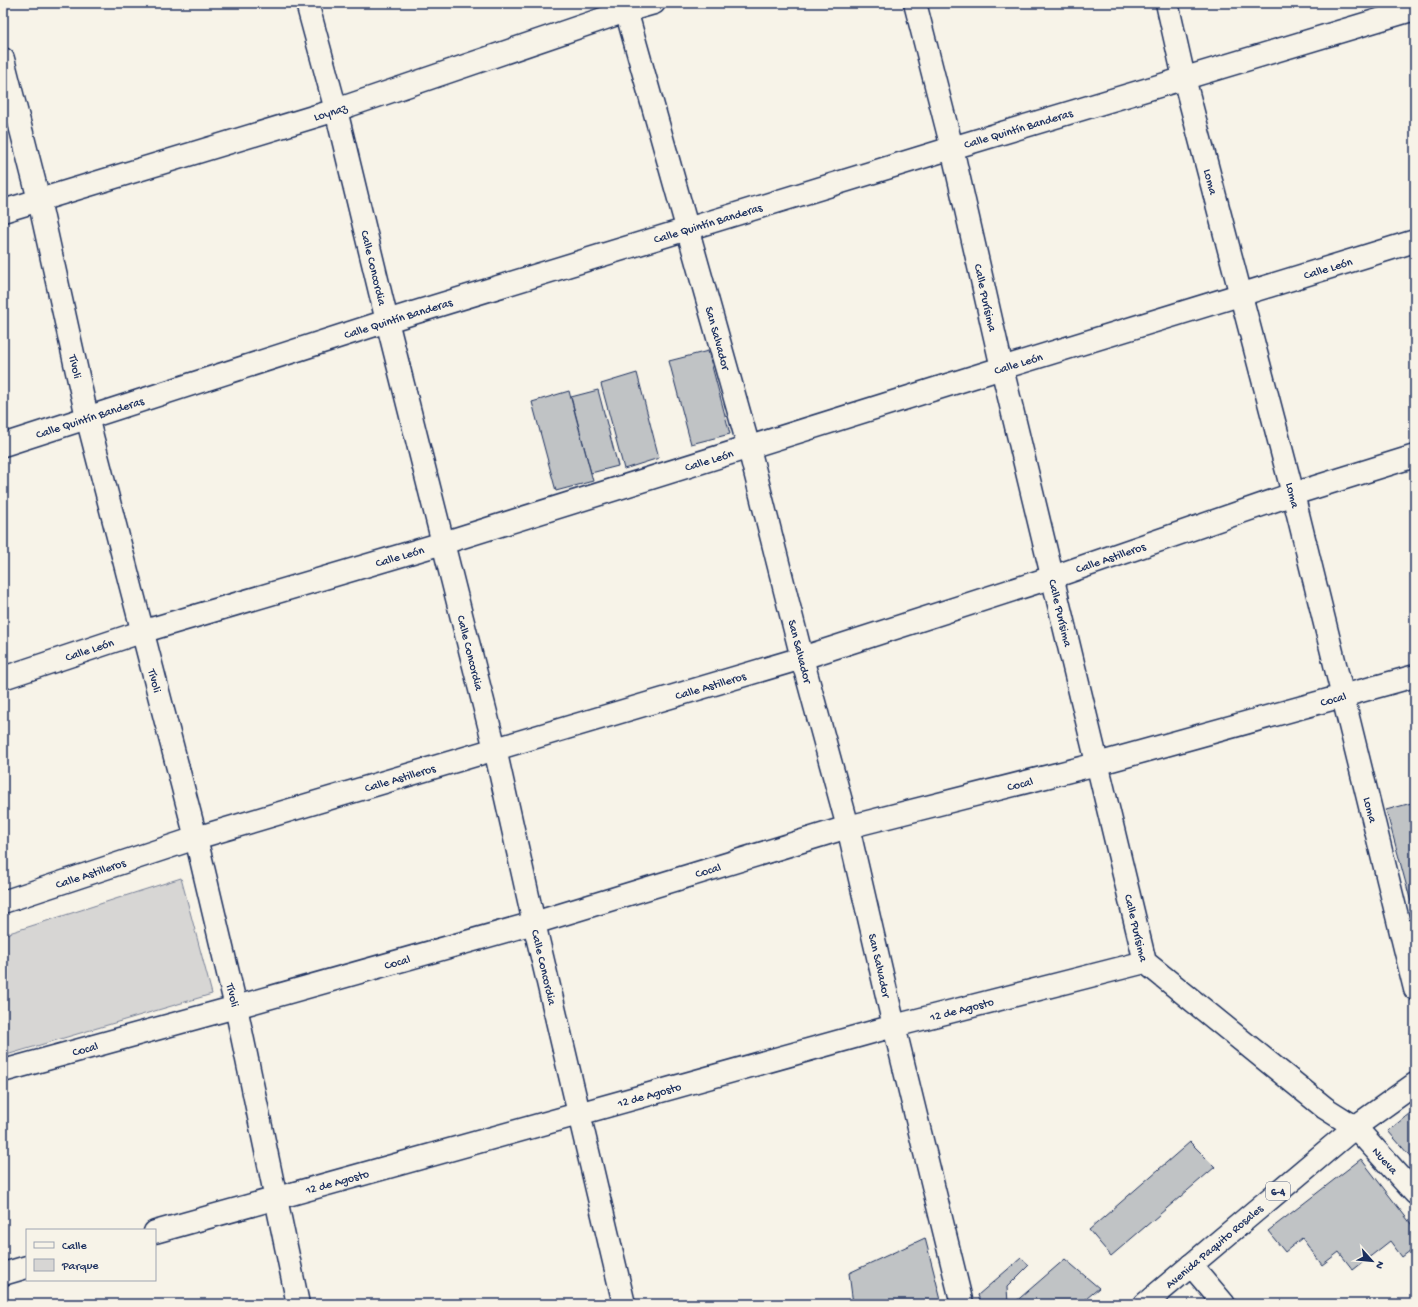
<svg xmlns="http://www.w3.org/2000/svg" width="1418" height="1307" font-family="'Gochi Hand',sans-serif">
<style>
.green{fill:#d7d6d4;stroke:#798299}
.building{fill:#c0c3c5;stroke:#1b2f5e}
.lines{fill:none;stroke-linecap:round;stroke-linejoin:round}
.minor-casing{stroke:#1b2f5e;stroke-width:25}
.tertiary-casing{stroke:#1b2f5e;stroke-width:25}
.primary-casing{stroke:#1b2f5e;stroke-width:25}
.minor{stroke:#f7f3e8;stroke-width:22}
.tertiary{stroke:#f7f3e8;stroke-width:22}
.primary{stroke:#f7f3e8;stroke-width:22}
.labels{text-anchor:middle;stroke-width:3;stroke-linejoin:round;paint-order:stroke}
.shield{fill:#f7f3e8;stroke:#5d6a87;stroke-width:1}
.shield-label{font-size:11px;font-weight:bold;fill:#1b2f5e}
.street-label{font-size:12px;fill:#1b2f5e;stroke:#f7f3e8}
</style>
<rect width="100%" height="100%" fill="#f7f3e8"/>
<filter id="ink" filterUnits="userSpaceOnUse"><feTurbulence type="fractalNoise" baseFrequency=".025" numOctaves="2"/><feDisplacementMap in="SourceGraphic" scale="8" xChannelSelector="R" yChannelSelector="G"/><feConvolveMatrix kernelMatrix="1 2 1 2 8 2 1 2 1" color-interpolation-filters="sRGB"/></filter>
<g filter="url(#ink)">
<path class="green" d="M 181,878 L 212,994 L 3,1056 L 3,935 Z"/>
<g class="building">
<path d="M 708,351 L 730,434 L 691,444 L 669,361 Z"/>
<path d="M 637,373 L 659,458 L 624,469 L 601,384 Z"/>
<path d="M 598,390 L 618,466 L 591,473 L 571,397 Z"/>
<path d="M 569,391 L 593,481 L 556,491 L 532,402 Z"/>
<path d="M 1415,802 L 1415,917 L 1386,810 Z"/>
<path d="M 1415,1109 L 1415,1162 L 1388,1131 Z"/>
<path d="M 1190,1142 L 1215,1167 L 1111,1256 L 1089,1230 Z"/>
<path d="M 1361,1159 L 1415,1229 L 1415,1247 L 1402,1257 L 1390,1241 L 1353,1270 L 1339,1252 L 1322,1265 L 1302,1238 L 1285,1252 L 1268,1231 Z"/>
<path d="M 925,1238 L 942,1304 L 853,1304 L 849,1273 Z"/>
<path d="M 1021,1258 L 1029,1265 L 1007,1287 L 1008,1304 L 981,1304 L 978,1295 Z"/>
<path d="M 1065,1259 L 1099,1288 L 1080,1304 L 1013,1304 Z"/>
</g>
<g class="lines">
<defs>
<g id="minor">
<path id="s1" d="M 307,3 L 336,110 L 387,321 L 495,749 L 534,923 L 624,1304"/>
<path id="s2" d="M 624,3 L 749,448 L 802,658 L 848,827 L 894,1026 L 962,1304"/>
<path id="s3" d="M 1167,3 L 1184,78 L 1293,494 L 1415,989"/>
<path id="s4" d="M 3,59 L 39,200 L 87,417 L 196,838 L 236,1007 L 298,1304"/>
<path id="s5" d="M 952,148 L 1415,9"/>
<path id="s6" d="M 3,211 L 336,110 L 626,11 L 654,3"/>
<path id="s7" d="M 3,678 L 141,632 L 443,543 L 1002,368 L 1415,241"/>
<path id="s8" d="M 3,902 L 196,838 L 802,658 L 1053,577 L 1293,494 L 1415,456"/>
<path id="s9" d="M 3,1071 L 236,1007 L 534,923 L 848,827 L 1097,764"/>
<path id="s10" d="M 1355,1127 L 1415,1193"/>
<path id="s11" d="M 155,1232 L 894,1026 L 1145,962"/>
<path d="M 3,1274 L 27,1267"/>
</g>
<g id="tertiary">
<path id="s12" d="M 915,3 L 952,148 L 1002,368 L 1145,962 L 1325,1108 L 1355,1127"/>
<path id="s13" d="M 3,445 L 387,321 L 952,148"/>
<path id="s14" d="M 1097,764 L 1415,676"/>
<path d="M 1191,1265 L 1224,1304"/>
</g>
<g id="primary">
<path id="s15" d="M 1145,1304 L 1355,1127 L 1415,1084"/>
</g>
</defs>
<use href="#minor" class="minor-casing"/>
<use href="#tertiary" class="tertiary-casing"/>
<use href="#primary" class="primary-casing"/>
<use href="#minor" class="minor"/>
<use href="#tertiary" class="tertiary"/>
<use href="#primary" class="primary"/>
</g>
</g>
<g class="labels">
<rect class="shield" x="1266" y="1182" width="24" height="18" rx="3"/>
<g class="shield-label">
<text x="1278" y="1195">6-4</text>
</g>
<g class="street-label">
<text dy="4" stroke="none"><textPath href="#s6" startOffset="342">Loynaz</textPath></text>
<text dy="4" stroke="none"><textPath href="#s5" startOffset="69">Calle Quintín Banderas</textPath></text>
<text dy="4" stroke="none"><textPath href="#s3" startOffset="184">Loma</textPath></text>
<text dy="4" stroke="none"><textPath href="#s13" startOffset="739">Calle Quintín Banderas</textPath></text>
<text dy="4" stroke="none"><textPath href="#s1" startOffset="273">Calle Concordia</textPath></text>
<text dy="4" stroke="none"><textPath href="#s7" startOffset="1387">Calle León</textPath></text>
<text dy="4" stroke="none"><textPath href="#s12" startOffset="303">Calle Purísima</textPath></text>
<text dy="4" stroke="none"><textPath href="#s13" startOffset="415">Calle Quintín Banderas</textPath></text>
<text dy="4" stroke="none"><textPath href="#s2" startOffset="348">San Salvador</textPath></text>
<text dy="4" stroke="none"><textPath href="#s7" startOffset="1063">Calle León</textPath></text>
<text dy="4" stroke="none"><textPath href="#s4" startOffset="316">Tívoli</textPath></text>
<text dy="4" stroke="none"><textPath href="#s13" startOffset="91">Calle Quintín Banderas</textPath></text>
<text dy="4" stroke="none"><textPath href="#s7" startOffset="739">Calle León</textPath></text>
<text dy="4" stroke="none"><textPath href="#s3" startOffset="508">Loma</textPath></text>
<text dy="4" stroke="none"><textPath href="#s7" startOffset="415">Calle León</textPath></text>
<text dy="4" stroke="none"><textPath href="#s8" startOffset="1160">Calle Astilleros</textPath></text>
<text dy="4" stroke="none"><textPath href="#s12" startOffset="627">Calle Purísima</textPath></text>
<text dy="4" stroke="none"><textPath href="#s7" startOffset="91">Calle León</textPath></text>
<text dy="4" stroke="none"><textPath href="#s1" startOffset="670">Calle Concordia</textPath></text>
<text dy="4" stroke="none"><textPath href="#s2" startOffset="672">San Salvador</textPath></text>
<text dy="4" stroke="none"><textPath href="#s4" startOffset="640">Tívoli</textPath></text>
<text dy="4" stroke="none"><textPath href="#s8" startOffset="740">Calle Astilleros</textPath></text>
<text dy="4" stroke="none"><textPath href="#s14" startOffset="245">Cocal</textPath></text>
<text dy="4" stroke="none"><textPath href="#s8" startOffset="416">Calle Astilleros</textPath></text>
<text dy="4" stroke="none"><textPath href="#s9" startOffset="1057">Cocal</textPath></text>
<text dy="4" stroke="none"><textPath href="#s3" startOffset="832">Loma</textPath></text>
<text dy="4" stroke="none"><textPath href="#s9" startOffset="733">Cocal</textPath></text>
<text dy="4" stroke="none"><textPath href="#s8" startOffset="92">Calle Astilleros</textPath></text>
<text dy="4" stroke="none"><textPath href="#s12" startOffset="951">Calle Purísima</textPath></text>
<text dy="4" stroke="none"><textPath href="#s9" startOffset="409">Cocal</textPath></text>
<text dy="4" stroke="none"><textPath href="#s2" startOffset="996">San Salvador</textPath></text>
<text dy="4" stroke="none"><textPath href="#s1" startOffset="993">Calle Concordia</textPath></text>
<text dy="4" stroke="none"><textPath href="#s4" startOffset="964">Tívoli</textPath></text>
<text dy="4" stroke="none"><textPath href="#s11" startOffset="837">12 de Agosto</textPath></text>
<text dy="4" stroke="none"><textPath href="#s9" startOffset="85">Cocal</textPath></text>
<text dy="4" stroke="none"><textPath href="#s11" startOffset="513">12 de Agosto</textPath></text>
<text dy="4" stroke="none"><textPath href="#s10" startOffset="45">Nueva</textPath></text>
<text dy="4" stroke="none"><textPath href="#s11" startOffset="189">12 de Agosto</textPath></text>
<text dy="4" stroke="none"><textPath href="#s15" startOffset="90">Avenida Paquito Rosales</textPath></text>
</g>
</g>
<rect width="1418" height="1307" fill="none" stroke="#f7f3e8" stroke-width="16"/>
<rect x="8" y="8" width="1402" height="1291" fill="none" stroke="#1b2f5e" stroke-width="1.5" filter="url(#ink)"/>
<rect x="26" y="1229" width="130" height="52" fill="#f7f3e8" stroke="#9fa5b1"/>
<rect x="34" y="1242" width="20" height="6" fill="#f7f3e8" stroke="#9fa5b1"/>
<text x="62" y="1249" font-size="12" fill="#1b2f5e">Calle</text>
<rect x="34" y="1259" width="20" height="12" fill="#d7d6d4" stroke="#9fa5b1"/>
<text x="62" y="1269" font-size="12" fill="#1b2f5e">Parque</text>
<g transform="translate(1372 1261) rotate(117)" stroke="#f7f3e8" stroke-width="3" paint-order="stroke">
<path d="M0-3L7 15L0 10L-7 15Z" fill="#1b2f5e"/>
<text y="-6" font-size="11" font-weight="bold" text-anchor="middle" fill="#1b2f5e">N</text>
</g>
</svg>
